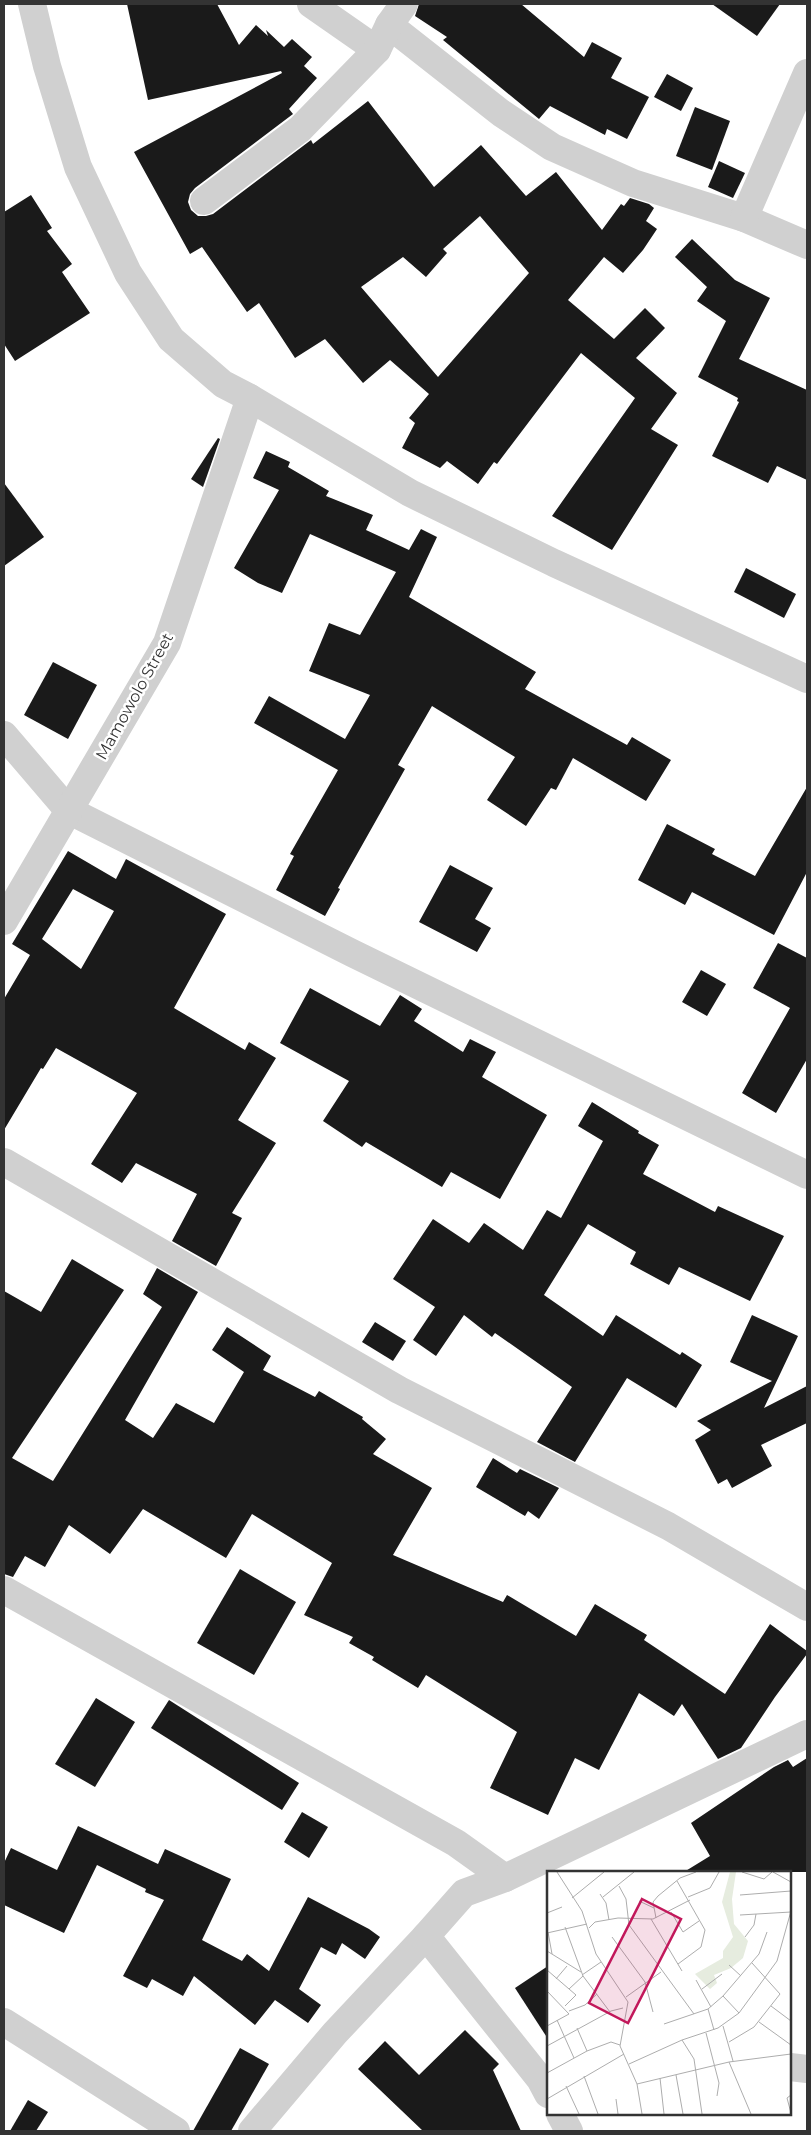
<svg xmlns="http://www.w3.org/2000/svg" width="811" height="2135" font-family="Montserrat,sans-serif">
<style>
.building{fill:#1a1a1a;fill-rule:evenodd}
.lines{fill:none;stroke-linecap:round;stroke-linejoin:round}
.minor{stroke:#d0d0d0;stroke-width:28}
.labels{text-anchor:middle;stroke-width:5;stroke-linejoin:round;paint-order:stroke}
.street-label{font-size:16px;fill:#333;stroke:#fff}
.inset-road{fill:none;stroke:#adadad;stroke-width:1}
.view{fill:#c2185b;fill-opacity:0.15;stroke:#c2185b;stroke-width:2.5}
.inset-edge{fill:none;stroke:#333;stroke-width:2.5}
</style>
<rect width="100%" height="100%" fill="#fff"/>
<g class="building">
<path d="M 127,4 L 217,4 L 239,45 L 256,25 L 268,36 L 266,30 L 284,47 L 292,39 L 312,57 L 304,66 L 317,78 L 289,109 L 293,114 L 195,188 L 190,194 L 188,202 L 191,210 L 198,216 L 206,216 L 213,214 L 311,140 L 313,144 L 368,101 L 434,187 L 481,145 L 526,196 L 556,172 L 602,230 L 621,204 L 624,206 L 630,198 L 649,204 L 654,208 L 646,221 L 657,229 L 643,250 L 623,273 L 604,257 L 568,300 L 614,339 L 645,308 L 665,328 L 636,358 L 677,393 L 651,429 L 678,445 L 612,550 L 552,516 L 635,398 L 581,353 L 497,464 L 494,462 L 478,484 L 447,461 L 440,468 L 402,448 L 415,423 L 409,418 L 429,394 L 390,360 L 363,383 L 325,339 L 295,358 L 259,303 L 247,312 L 202,247 L 190,254 L 134,152 L 282,73 L 281,71 L 148,100 ZM 480,216 L 529,273 L 438,377 L 361,287 L 403,257 L 426,277 L 447,253 L 443,249 Z"/>
<path d="M 419,4 L 521,4 L 584,57 L 592,42 L 622,58 L 611,78 L 649,97 L 627,139 L 607,129 L 605,135 L 550,106 L 539,119 L 443,40 L 447,37 L 415,16 Z"/>
<path d="M 712,4 L 780,4 L 757,36 Z"/>
<path d="M 667,74 L 693,88 L 681,111 L 654,97 Z"/>
<path d="M 695,107 L 730,121 L 712,170 L 676,156 Z"/>
<path d="M 719,161 L 745,173 L 733,198 L 708,187 Z"/>
<path d="M 31,195 L 52,228 L 47,231 L 72,264 L 62,272 L 90,313 L 15,361 L 4,344 L 4,212 Z"/>
<path d="M 692,239 L 735,280 L 770,298 L 739,359 L 807,390 L 807,480 L 777,466 L 768,483 L 712,456 L 739,402 L 737,401 L 738,398 L 698,377 L 726,321 L 697,301 L 707,287 L 675,257 Z"/>
<path d="M 218,438 L 220,439 L 203,487 L 191,479 Z"/>
<path d="M 266,451 L 290,462 L 288,467 L 329,491 L 326,496 L 373,515 L 366,530 L 409,550 L 421,529 L 437,537 L 409,597 L 536,672 L 525,689 L 627,745 L 632,737 L 671,760 L 646,801 L 573,758 L 556,790 L 551,788 L 526,826 L 487,800 L 515,757 L 432,706 L 398,765 L 405,769 L 338,888 L 340,889 L 325,916 L 276,890 L 294,856 L 290,854 L 338,770 L 254,723 L 269,696 L 345,739 L 370,695 L 309,671 L 329,623 L 360,635 L 396,572 L 310,534 L 282,593 L 258,583 L 234,568 L 279,490 L 253,478 Z"/>
<path d="M 4,483 L 44,537 L 4,566 Z"/>
<path d="M 746,568 L 796,594 L 784,618 L 734,592 Z"/>
<path d="M 53,662 L 97,685 L 68,739 L 24,715 Z"/>
<path d="M 807,787 L 807,872 L 774,935 L 692,892 L 685,905 L 638,880 L 667,824 L 715,849 L 712,854 L 755,876 Z"/>
<path d="M 68,851 L 116,879 L 126,859 L 226,914 L 174,1008 L 245,1050 L 249,1042 L 276,1058 L 238,1120 L 276,1143 L 232,1213 L 242,1218 L 216,1266 L 172,1241 L 197,1194 L 136,1163 L 122,1183 L 91,1164 L 137,1093 L 56,1048 L 43,1069 L 41,1068 L 4,1130 L 4,999 L 30,955 L 12,944 ZM 73,889 L 114,911 L 81,969 L 42,939 Z"/>
<path d="M 450,865 L 493,888 L 475,919 L 491,928 L 477,952 L 419,922 Z"/>
<path d="M 778,943 L 807,958 L 807,1059 L 776,1113 L 742,1093 L 790,1008 L 753,988 Z"/>
<path d="M 701,970 L 726,984 L 707,1016 L 682,1002 Z"/>
<path d="M 310,988 L 380,1026 L 400,995 L 422,1009 L 414,1021 L 463,1052 L 470,1039 L 496,1052 L 482,1077 L 547,1115 L 500,1199 L 451,1172 L 442,1187 L 366,1142 L 362,1147 L 323,1121 L 349,1081 L 280,1043 Z"/>
<path d="M 592,1102 L 639,1131 L 638,1133 L 659,1145 L 643,1174 L 715,1212 L 718,1206 L 784,1236 L 750,1301 L 679,1267 L 669,1285 L 630,1264 L 636,1252 L 588,1224 L 544,1295 L 603,1336 L 616,1315 L 680,1355 L 682,1352 L 702,1365 L 676,1408 L 627,1378 L 575,1462 L 537,1442 L 572,1387 L 495,1333 L 492,1337 L 464,1315 L 436,1356 L 413,1340 L 435,1307 L 393,1279 L 433,1219 L 469,1243 L 484,1223 L 523,1250 L 547,1210 L 561,1218 L 603,1141 L 578,1126 Z"/>
<path d="M 72,1259 L 124,1290 L 12,1458 L 53,1481 L 162,1307 L 143,1294 L 157,1268 L 198,1292 L 125,1420 L 153,1438 L 176,1403 L 214,1423 L 244,1372 L 212,1350 L 227,1327 L 271,1356 L 263,1370 L 315,1397 L 319,1391 L 363,1417 L 362,1419 L 386,1439 L 373,1454 L 432,1488 L 393,1555 L 503,1602 L 507,1595 L 576,1636 L 595,1604 L 647,1635 L 644,1640 L 725,1694 L 770,1624 L 807,1651 L 807,1654 L 775,1697 L 741,1748 L 718,1759 L 682,1704 L 674,1716 L 639,1693 L 599,1770 L 575,1758 L 548,1815 L 490,1788 L 517,1732 L 426,1675 L 418,1688 L 372,1660 L 374,1657 L 349,1643 L 353,1637 L 304,1615 L 332,1563 L 252,1514 L 226,1558 L 143,1509 L 110,1554 L 69,1525 L 45,1567 L 25,1556 L 13,1577 L 4,1574 L 4,1291 L 41,1312 Z"/>
<path d="M 752,1315 L 798,1336 L 764,1408 L 807,1386 L 807,1423 L 761,1445 L 772,1466 L 732,1488 L 727,1479 L 718,1484 L 695,1440 L 711,1430 L 697,1421 L 772,1381 L 730,1362 Z"/>
<path d="M 375,1322 L 406,1341 L 393,1361 L 362,1342 Z"/>
<path d="M 493,1458 L 517,1473 L 520,1469 L 559,1488 L 539,1519 L 528,1511 L 525,1516 L 476,1487 Z"/>
<path d="M 240,1569 L 296,1602 L 254,1675 L 197,1643 Z"/>
<path d="M 96,1698 L 135,1722 L 95,1787 L 55,1764 Z"/>
<path d="M 169,1700 L 299,1783 L 282,1810 L 151,1728 Z"/>
<path d="M 807,1758 L 807,1872 L 684,1872 L 710,1856 L 691,1823 L 774,1767 L 788,1760 L 793,1767 Z"/>
<path d="M 302,1812 L 328,1827 L 309,1858 L 284,1842 Z"/>
<path d="M 78,1826 L 158,1864 L 165,1849 L 231,1879 L 202,1940 L 242,1961 L 247,1954 L 269,1971 L 308,1897 L 369,1929 L 380,1937 L 365,1959 L 342,1943 L 336,1955 L 321,1947 L 299,1989 L 321,2005 L 308,2023 L 275,2000 L 255,2025 L 194,1976 L 183,1996 L 152,1979 L 147,1988 L 123,1976 L 164,1900 L 145,1892 L 146,1889 L 97,1865 L 64,1933 L 4,1905 L 4,1863 L 11,1848 L 57,1870 Z"/>
<path d="M 548,1966 L 548,2039 L 515,1988 Z"/>
<path d="M 465,2030 L 499,2064 L 493,2070 L 521,2131 L 423,2131 L 358,2069 L 385,2041 L 419,2075 Z"/>
<path d="M 240,2048 L 269,2064 L 231,2131 L 193,2131 Z"/>
<path d="M 28,2100 L 48,2112 L 36,2131 L 10,2131 Z"/>
</g>
<g class="lines">
<g class="minor">
<path d="M 32,4 L 47,66 L 78,167 L 128,273 L 171,339 L 223,384 L 250,398 L 410,493 L 554,563 L 807,679"/>
<path d="M 311,4 L 377,50"/>
<path d="M 389,25 L 501,113 L 552,147 L 633,183 L 744,218 L 807,245"/>
<path d="M 204,201 L 300,129 L 377,50 L 389,25 L 404,4"/>
<path d="M 744,218 L 807,73"/>
<path d="M 4,735 L 68,810 L 352,953 L 807,1175"/>
<path d="M 4,921 L 167,643 L 250,398"/>
<path d="M 4,1162 L 399,1390 L 668,1526 L 807,1607"/>
<path d="M 4,1590 L 456,1843 L 505,1878"/>
<path d="M 426,1936 L 540,2079 L 548,2094"/>
<path d="M 4,2022 L 176,2131"/>
<path d="M 790,2067 L 807,2069"/>
<path d="M 560,2114 L 569,2131"/>
<path d="M 252,2131 L 335,2033 L 426,1936 L 464,1893 L 505,1878 L 807,1734"/>
</g>
</g>
<g class="labels">
<g class="street-label">
<text transform="translate(134 696) rotate(-61)" y="6">Mamowolo Street</text>
</g>
</g>
<g transform="translate(547 1871)">
<rect width="244" height="244" fill="#fff"/>
<path d="M 183,1 L 189,1 L 185,28 L 187,53 L 201,70 L 196,87 L 184,97 L 167,104 L 170,112 L 163,118 L 148,103 L 176,87 L 176,80 L 186,66 L 175,31 Z" fill="#e6ecdf"/>
<path class="inset-road" d="M 10,1 L 35,40 L 49,83 L 81,131 L 73,175M 195,1 L 217,8 L 225,1M 226,1 L 244,11M 130,10 L 158,59 L 154,76 L 131,93M 72,15 L 79,28 L 82,54 L 147,143M 53,23 L 59,32 L 62,49M 193,24 L 244,20M 56,26 L 87,1M 141,26 L 163,17 L 172,1M 25,27 L 57,1M 92,30 L 107,37M 124,41 L 136,61 L 152,50M 0,42 L 15,36M 193,44 L 244,41M 109,47 L 106,31 L 111,25 L 133,7 L 149,1M 104,48 L 135,100M 18,56 L 36,105 L 63,141M 42,57 L 48,51 L 71,47 L 106,48 L 143,29M 1,61 L 5,83M 0,62 L 40,53M 65,66 L 98,111 L 106,141M 198,66 L 207,54 L 209,43M 0,80 L 34,101M 182,94 L 194,105M 0,99 L 29,124 L 18,135M 35,104 L 54,91M 9,108 L 20,95M 149,109 L 164,136M 22,118 L 36,105M 155,118 L 175,103M 0,120 L 22,143 L 0,155M 176,125 L 192,142M 79,126 L 114,101M 224,135 L 244,150M 161,138 L 167,159M 22,140 L 38,134 L 50,123M 10,149 L 27,187M 212,151 L 244,174M 117,153 L 161,138 L 176,125 L 212,83 L 220,61M 176,155 L 186,190M 30,157 L 40,180M 159,162 L 172,212 L 170,225M 135,169 L 147,188 L 155,243M 182,171 L 207,156 L 233,123 L 205,92M 0,175 L 64,140 L 76,137M 73,175 L 90,213 L 95,243M 182,191 L 204,243M 82,193 L 135,169 L 171,157 L 192,142 L 230,90 L 244,40M 0,202 L 40,180 L 64,171 L 73,174M 129,204 L 136,243M 37,205 L 51,243M 113,207 L 117,243M 90,213 L 182,191 L 244,183M 19,215 L 32,243M 244,224 L 240,227 L 244,242M 0,228 L 77,183M 69,228 L 71,243"/>
<path class="view" d="M 95,28 L 134,48 L 81,152 L 42,132 Z"/>
<rect width="244" height="244" class="inset-edge"/>
</g>
<rect width="811" height="2135" fill="none" stroke="#333333" stroke-width="10"/>
</svg>
